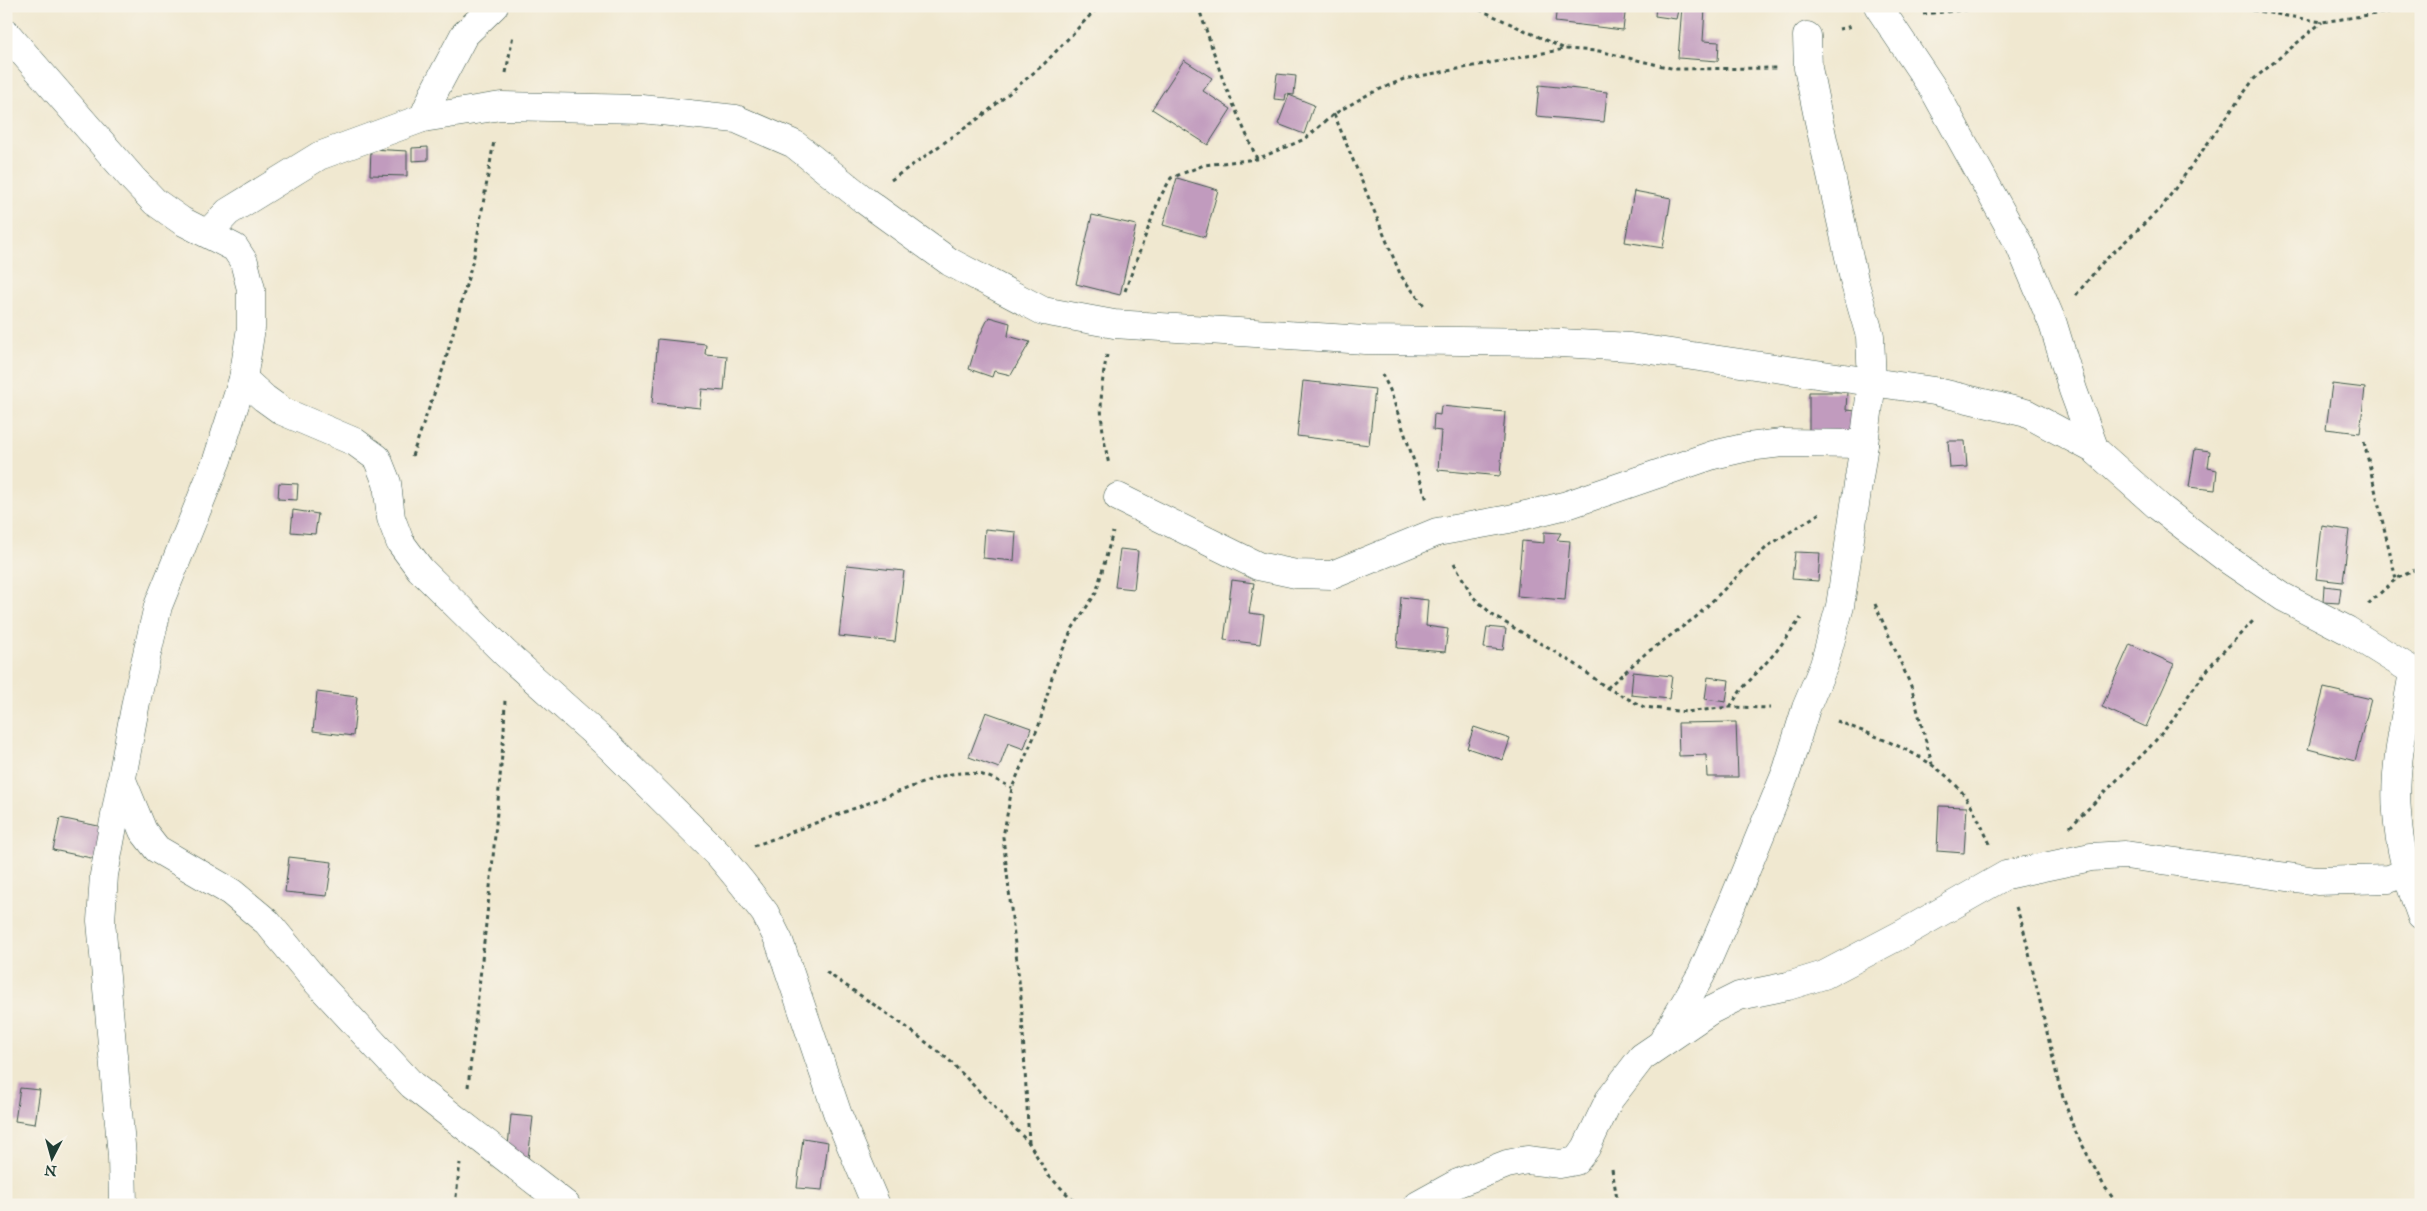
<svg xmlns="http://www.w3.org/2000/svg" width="2427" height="1211" font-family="'IM FELL Great Primer',serif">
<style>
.building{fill:#c19bbe}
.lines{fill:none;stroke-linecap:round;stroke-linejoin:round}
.minor-casing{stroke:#3e574b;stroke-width:29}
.path{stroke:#3e574b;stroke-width:3;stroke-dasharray:4 4;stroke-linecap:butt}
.minor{stroke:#fff;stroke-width:28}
</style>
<rect width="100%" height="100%" fill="#f7f3e8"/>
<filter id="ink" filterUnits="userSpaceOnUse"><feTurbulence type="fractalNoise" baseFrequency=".02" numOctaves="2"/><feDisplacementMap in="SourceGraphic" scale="10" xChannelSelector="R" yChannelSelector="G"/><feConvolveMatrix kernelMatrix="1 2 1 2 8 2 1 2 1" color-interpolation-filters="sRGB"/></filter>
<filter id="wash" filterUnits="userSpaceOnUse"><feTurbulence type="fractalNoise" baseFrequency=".0096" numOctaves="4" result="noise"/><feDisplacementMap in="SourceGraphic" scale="20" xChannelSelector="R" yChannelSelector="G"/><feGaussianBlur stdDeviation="1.12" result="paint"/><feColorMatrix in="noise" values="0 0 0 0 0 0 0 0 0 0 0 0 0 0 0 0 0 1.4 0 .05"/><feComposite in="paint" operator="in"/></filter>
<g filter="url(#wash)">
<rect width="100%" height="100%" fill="#f0e8d0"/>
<g id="blocks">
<g class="building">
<path d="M 1557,6 L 1626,6 L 1623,30 L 1555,22 Z"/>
<path d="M 1656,6 L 1679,6 L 1676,19 L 1655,16 Z"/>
<path d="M 1682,6 L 1705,8 L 1703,41 L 1719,42 L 1718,61 L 1678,58 Z"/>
<path d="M 1184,60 L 1212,78 L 1203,91 L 1231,109 L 1208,145 L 1152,109 Z"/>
<path d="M 1277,74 L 1296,76 L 1294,95 L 1286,94 L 1285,100 L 1274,99 Z"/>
<path d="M 1539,85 L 1607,92 L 1604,122 L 1536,116 Z"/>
<path d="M 1289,95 L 1314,105 L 1304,134 L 1278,124 Z"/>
<path d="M 428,147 L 428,160 L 412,161 L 412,148 Z"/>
<path d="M 371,149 L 407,151 L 407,176 L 370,175 Z"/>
<path d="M 1177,178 L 1218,190 L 1205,237 L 1163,225 Z"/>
<path d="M 1634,191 L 1671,198 L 1663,248 L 1625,242 Z"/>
<path d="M 1092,215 L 1136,225 L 1120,295 L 1076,284 Z"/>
<path d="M 989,317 L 1010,323 L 1008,336 L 1030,342 L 1011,375 L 994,371 L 992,377 L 969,369 L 978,339 Z"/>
<path d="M 658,339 L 706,344 L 705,354 L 727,356 L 724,391 L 702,389 L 700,408 L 652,403 Z"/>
<path d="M 1303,381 L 1375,389 L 1369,445 L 1297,436 Z"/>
<path d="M 2332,384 L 2365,388 L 2360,433 L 2326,429 Z"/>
<path d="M 1809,392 L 1847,392 L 1846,410 L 1857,411 L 1857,436 L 1809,437 Z"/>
<path d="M 1441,406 L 1505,412 L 1500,476 L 1438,470 L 1441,431 L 1433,430 L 1434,414 L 1440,415 Z"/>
<path d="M 1948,441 L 1965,441 L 1967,467 L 1950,468 Z"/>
<path d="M 2195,449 L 2210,451 L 2208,468 L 2217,470 L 2215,490 L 2189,487 Z"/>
<path d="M 279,483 L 298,484 L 297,500 L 278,499 Z"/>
<path d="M 293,510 L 318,514 L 315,534 L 291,532 Z"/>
<path d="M 2322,526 L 2349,530 L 2343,582 L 2316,579 Z"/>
<path d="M 985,529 L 1016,532 L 1014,561 L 983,558 Z"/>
<path d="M 1544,532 L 1561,533 L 1557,540 L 1570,541 L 1565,600 L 1517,596 L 1522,541 L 1544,543 Z"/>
<path d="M 1120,549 L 1138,551 L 1134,589 L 1115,587 Z"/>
<path d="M 1795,552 L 1820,553 L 1818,581 L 1792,579 Z"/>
<path d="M 847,565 L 904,571 L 895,642 L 839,636 Z"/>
<path d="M 1232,580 L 1254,583 L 1249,613 L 1264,615 L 1260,644 L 1224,640 Z"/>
<path d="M 2324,586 L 2341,588 L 2339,603 L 2323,602 Z"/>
<path d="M 1401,597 L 1428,600 L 1426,626 L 1448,629 L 1445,652 L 1397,648 Z"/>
<path d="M 1487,627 L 1506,629 L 1503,650 L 1484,648 Z"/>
<path d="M 2130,644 L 2174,664 L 2146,727 L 2102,707 Z"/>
<path d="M 1633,672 L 1672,676 L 1669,699 L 1631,695 Z"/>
<path d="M 1708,677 L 1729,680 L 1726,702 L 1705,699 Z"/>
<path d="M 2324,688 L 2371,699 L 2355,761 L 2308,749 Z"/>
<path d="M 317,692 L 357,697 L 353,736 L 313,731 Z"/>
<path d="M 986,712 L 1031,728 L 1024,749 L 1008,743 L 999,768 L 969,757 Z"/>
<path d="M 1736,722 L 1738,777 L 1707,777 L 1706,755 L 1679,756 L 1678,723 Z"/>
<path d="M 1474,727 L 1510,739 L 1503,760 L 1467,748 Z"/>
<path d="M 1939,806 L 1967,807 L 1964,853 L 1937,851 Z"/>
<path d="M 60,818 L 103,827 L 96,859 L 53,850 Z"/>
<path d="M 289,857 L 332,862 L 327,896 L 285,892 Z"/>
<path d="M 20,1088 L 40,1090 L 35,1124 L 15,1121 Z"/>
<path d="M 511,1115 L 533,1117 L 528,1159 L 507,1157 Z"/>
<path d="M 803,1138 L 828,1142 L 822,1190 L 797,1188 Z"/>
</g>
</g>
</g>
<g filter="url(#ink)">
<use href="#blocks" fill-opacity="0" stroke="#3e574b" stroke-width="1"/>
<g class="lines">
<defs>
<g id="minor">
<path d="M 1878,6 L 1934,90 L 2020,246 L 2053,324 L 2073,390 L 2095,450"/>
<path d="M 6,33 L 133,179 L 155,202 L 182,221 L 235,248 L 244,262 L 251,289 L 251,328 L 243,379 L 217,460 L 158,606 L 136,702 L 104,875 L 101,921 L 122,1156 L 123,1205"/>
<path d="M 423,118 L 501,106 L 642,109 L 736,119 L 794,144 L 864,200 L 950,262 L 1043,311 L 1114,324 L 1365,340 L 1544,342 L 1630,347 L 1934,391 L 2026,413 L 2095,450 L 2159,507 L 2227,559 L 2283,597 L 2347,630 L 2421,676"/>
<path d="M 208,233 L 228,212 L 319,156 L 423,118 L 436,88 L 464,35 L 494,6"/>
<path d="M 243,379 L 264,398 L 282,411 L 355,442 L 377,458 L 387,483 L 391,518 L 400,542 L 420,569 L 505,653 L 610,747 L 720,856 L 743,884 L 765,913 L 779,941 L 838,1115 L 876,1205"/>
<path d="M 1118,497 L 1258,566 L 1296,574 L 1332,575 L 1437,532 L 1509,519 L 1567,505 L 1713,455 L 1748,447 L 1782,443 L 1864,444"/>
<path d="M 2413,672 C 2406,716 2393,767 2397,812 C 2399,848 2408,881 2421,915"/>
<path d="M 122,780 L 143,831 L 157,849 L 231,892 L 267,922 L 315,980 L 412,1085 L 566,1205"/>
<path d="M 1664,1039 L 1701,975 L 1732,904 L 1787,770 L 1806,708 L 1824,665 L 1840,606 L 1864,444 L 1872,382 L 1870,336 L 1855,284 L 1818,117 L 1808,68 L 1807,36"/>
<path d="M 1418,1205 L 1458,1183 L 1507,1164 L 1527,1160 L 1560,1164 L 1576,1161 L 1586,1148 L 1609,1100 L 1642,1057 L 1711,1010 L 1739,996 L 1788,986 L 1824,975 L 1904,933 L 2006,875 L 2091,857 L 2125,855 L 2317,881 L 2389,879 L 2421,867"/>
</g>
</defs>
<use href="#minor" class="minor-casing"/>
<g class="path">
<path d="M 1198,6 L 1224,83 L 1257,159"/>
<path d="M 1472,6 L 1565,49"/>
<path d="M 2229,6 L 2322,22 L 2389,12 L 2405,6"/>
<path d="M 1923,14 L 2004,6"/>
<path d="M 1839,29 L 1853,26"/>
<path d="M 506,73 L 513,35"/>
<path d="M 1334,114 L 1401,276 L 1426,308"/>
<path d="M 891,180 L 982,116 L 1044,64 L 1099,6"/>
<path d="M 1125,291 L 1159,199 L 1171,178 L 1204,165 L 1257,159 L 1305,139 L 1334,114 L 1369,94 L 1404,79 L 1565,49 L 1599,51 L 1675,69 L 1776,68"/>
<path d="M 2076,295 L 2102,263 L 2161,208 L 2254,79 L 2322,22"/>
<path d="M 1107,355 C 1098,397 1100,423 1109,465"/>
<path d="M 1382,374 L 1390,390 L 1427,500"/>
<path d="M 2364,442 L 2396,579"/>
<path d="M 412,456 L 444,366 L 474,256 L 494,141"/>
<path d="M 1454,563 L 1473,597 L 1494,616 L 1575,664 L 1607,688 L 1644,707 L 1686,712 L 1730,707 L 1771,708"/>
<path d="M 1875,604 L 1911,686 L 1932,764"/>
<path d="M 2368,604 L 2396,579 L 2421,567"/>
<path d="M 1607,688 L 1645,654 L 1696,617 L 1768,546 L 1820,513"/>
<path d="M 1730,707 L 1741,690 L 1775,653 L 1801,618"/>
<path d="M 1837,721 C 1879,738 1932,755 1961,791 C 1974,807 1982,828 1991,846"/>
<path d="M 2070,827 L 2149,748 L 2173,720 L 2190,693 L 2215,660 L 2255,619"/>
<path d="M 754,846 L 938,777 C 969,769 983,772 1012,788"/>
<path d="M 2016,907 L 2023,927 L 2059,1085 L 2074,1129 L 2104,1186 L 2118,1205"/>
<path d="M 826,972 L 905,1026 L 949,1060 L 1029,1143 L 1048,1175 L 1078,1205"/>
<path d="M 468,1087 L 492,869 L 504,732 L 505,698"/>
<path d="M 1029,1143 L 1021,998 L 1003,837 L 1012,788 L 1039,725 L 1054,670 L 1072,629 L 1096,593 L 1113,532"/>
<path d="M 1612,1169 L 1618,1205"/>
<path d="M 455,1205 L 460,1163"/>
</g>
<use href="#minor" class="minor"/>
</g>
</g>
<rect width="2427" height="1211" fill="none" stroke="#f7f3e8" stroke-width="25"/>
<g transform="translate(52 1158) rotate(186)" stroke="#f7f3e8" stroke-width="4" paint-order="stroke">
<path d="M0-4L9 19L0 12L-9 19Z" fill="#1f3d34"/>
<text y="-8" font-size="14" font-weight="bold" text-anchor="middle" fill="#1f3d34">N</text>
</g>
</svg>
